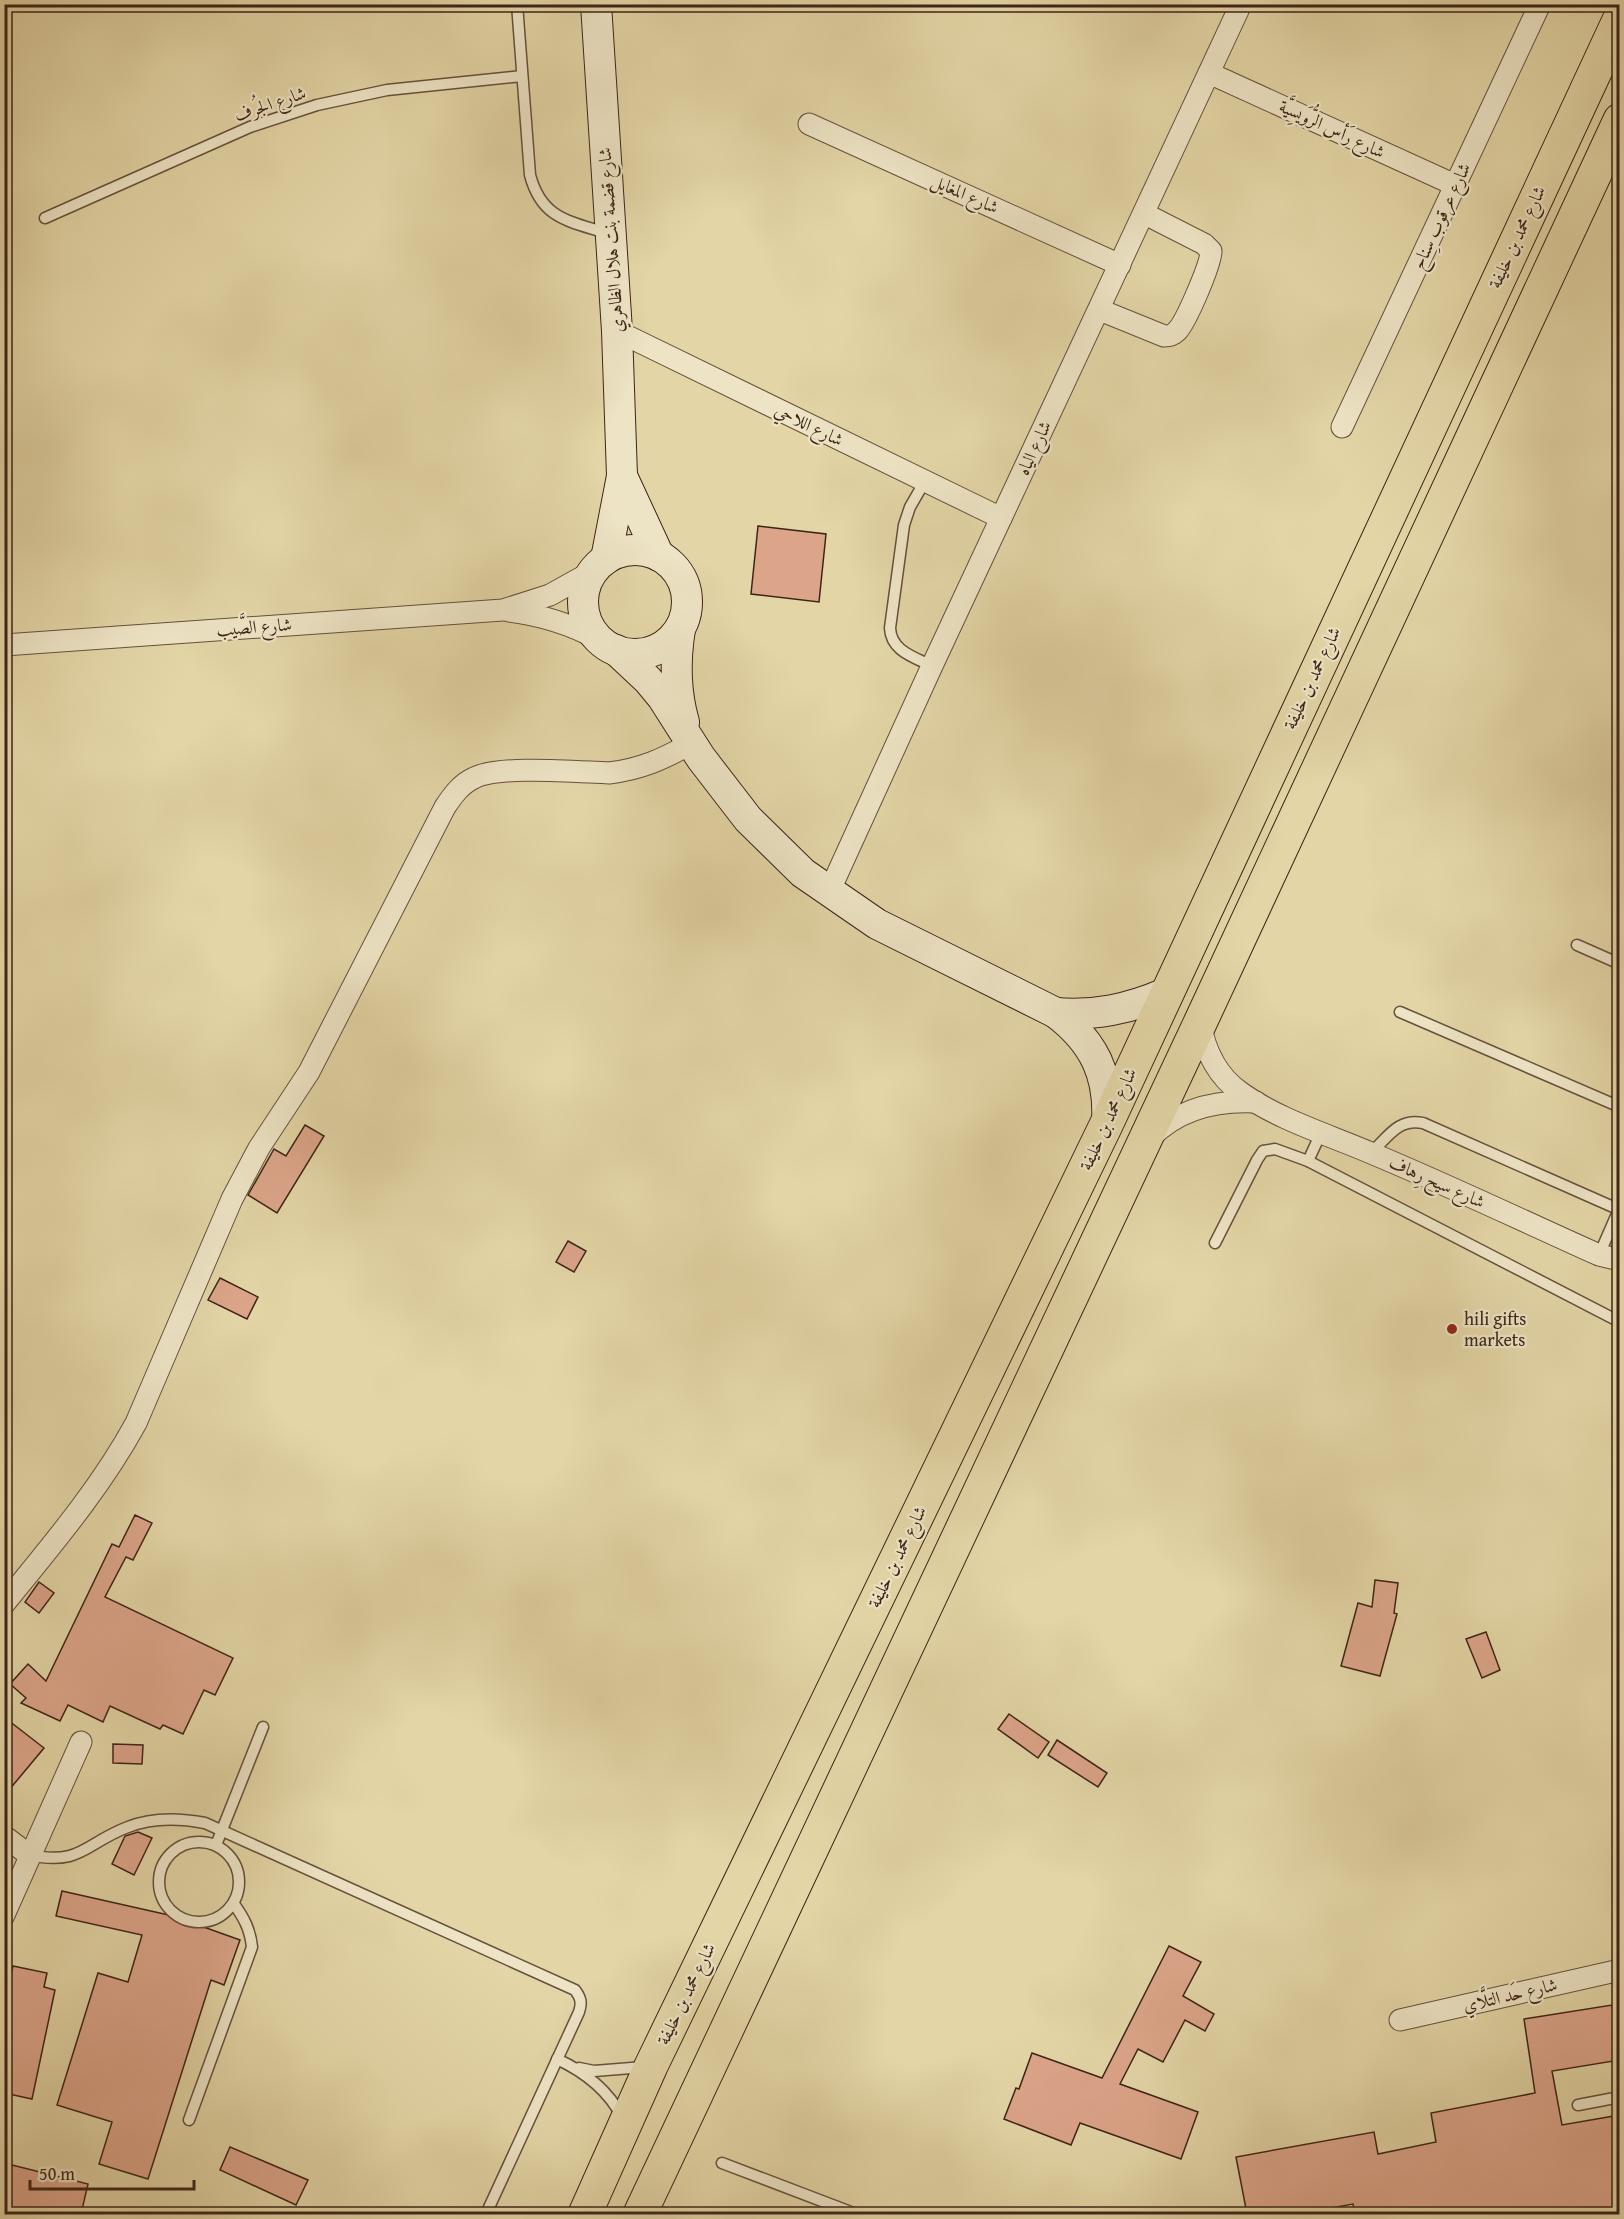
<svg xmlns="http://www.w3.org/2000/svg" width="1624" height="2219" font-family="'Gentium Book Plus',Amiri,serif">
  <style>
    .building { fill: #dca58a; stroke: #3e2418; stroke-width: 1.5 }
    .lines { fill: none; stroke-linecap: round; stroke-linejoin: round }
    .lane-casing { stroke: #67503c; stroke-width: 13 }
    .street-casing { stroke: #67503c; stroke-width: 23 }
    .secondary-casing { stroke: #3e2418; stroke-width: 32 }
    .highway-casing { stroke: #3e2418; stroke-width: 35 }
    .lane { stroke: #ede4c5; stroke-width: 10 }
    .street { stroke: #ede4c5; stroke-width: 21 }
    .secondary { stroke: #ede4c5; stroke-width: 30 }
    .highway { stroke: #e3d5a6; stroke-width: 33 }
    .poi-dot { fill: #8f2418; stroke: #ede4c5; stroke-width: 2 }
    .labels { text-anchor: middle; stroke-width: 4.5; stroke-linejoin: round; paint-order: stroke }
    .street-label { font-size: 18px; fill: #3e2418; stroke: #ede4c5 }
    .poi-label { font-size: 18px; fill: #3e2418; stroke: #ede4c5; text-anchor: start }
  </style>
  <rect width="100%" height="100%" fill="#e3d5a6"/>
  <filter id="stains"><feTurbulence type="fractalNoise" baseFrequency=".00333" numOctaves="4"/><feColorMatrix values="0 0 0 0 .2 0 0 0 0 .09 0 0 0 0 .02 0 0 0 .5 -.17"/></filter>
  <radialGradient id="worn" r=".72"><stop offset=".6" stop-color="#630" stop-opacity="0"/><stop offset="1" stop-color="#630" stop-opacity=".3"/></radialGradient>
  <!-- building -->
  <g class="building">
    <path d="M 758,526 L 826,534 L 819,602 L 751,594 Z"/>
    <path d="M 305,1125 L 324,1136 L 277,1213 L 248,1195 L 274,1149 L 286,1156 Z"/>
    <path d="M 568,1241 L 586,1251 L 574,1272 L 556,1262 Z"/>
    <path d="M 220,1278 L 258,1297 L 247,1319 L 208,1300 Z"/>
    <path d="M 135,1515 L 152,1523 L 133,1560 L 126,1557 L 105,1597 L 233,1658 L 215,1695 L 204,1690 L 183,1734 L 163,1725 L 160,1729 L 110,1706 L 103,1722 L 68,1705 L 60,1721 L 21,1703 L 26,1698 L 10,1684 L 28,1664 L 46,1681 L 112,1544 L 119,1547 Z"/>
    <path d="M 1375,1580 L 1398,1583 L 1394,1613 L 1397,1614 L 1380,1676 L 1341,1666 L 1358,1603 L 1372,1607 Z"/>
    <path d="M 39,1582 L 54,1593 L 39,1613 L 25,1602 Z"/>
    <path d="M 1486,1632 L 1500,1670 L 1482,1678 L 1466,1639 Z"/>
    <path d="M 1009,1714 L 1049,1742 L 1038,1758 L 998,1729 Z"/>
    <path d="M 4,1717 L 44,1748 L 4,1796 Z"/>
    <path d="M 1057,1740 L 1107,1773 L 1098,1787 L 1048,1755 Z"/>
    <path d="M 113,1744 L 143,1745 L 142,1764 L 113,1763 Z"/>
    <path d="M 138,1832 L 152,1838 L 134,1875 L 112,1864 L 125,1836 Z"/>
    <path d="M 62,1891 L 173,1916 L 240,1940 L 224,1985 L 211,1980 L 148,2179 L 99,2164 L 112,2122 L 57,2105 L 98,1973 L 128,1982 L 142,1935 L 56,1916 Z"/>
    <path d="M 1169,1946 L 1201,1962 L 1183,1996 L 1214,2014 L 1205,2031 L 1185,2020 L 1163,2062 L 1138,2049 L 1120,2084 L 1198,2112 L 1181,2159 L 1080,2123 L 1071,2145 L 1004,2119 L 1016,2088 L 1019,2089 L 1032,2053 L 1102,2078 Z"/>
    <path d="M 13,1966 L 47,1973 L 44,1987 L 55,1990 L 32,2099 L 4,2093 L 4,2006 Z"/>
    <path d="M 1612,2005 L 1620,2060 L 1552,2071 L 1562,2125 L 1620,2115 L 1620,2214 L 1355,2214 L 1353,2204 L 1297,2214 L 1247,2214 L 1236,2157 L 1374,2132 L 1378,2154 L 1436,2142 L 1431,2113 L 1535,2093 L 1524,2019 Z"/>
    <path d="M 230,2147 L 308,2180 L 296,2205 L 220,2170 Z"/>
    <path d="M 4,2163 L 88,2184 L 81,2214 L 4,2214 Z"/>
  </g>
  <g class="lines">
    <!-- lane casing -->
    <g class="lane-casing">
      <g id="lane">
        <path d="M 517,4 L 530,175 C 542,220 570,221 609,234"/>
        <path d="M 45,218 L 250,127 L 317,105 L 387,90 L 522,76"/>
        <path d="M 925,481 L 910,507 L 904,525 L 890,628 C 891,651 914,657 932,666"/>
        <path d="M 1577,945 L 1620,964"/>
        <path d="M 1400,1012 L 1620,1107"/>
        <path d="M 1371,1153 C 1388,1137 1398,1118 1423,1123 L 1620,1210"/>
        <path d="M 1308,1161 L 1321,1133"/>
        <path d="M 1215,1243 L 1257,1160 L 1263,1151 L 1275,1149 L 1308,1161 L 1620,1322"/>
        <path d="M 1599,1255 L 1620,1207"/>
        <circle cx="199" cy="1882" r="40"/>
        <path d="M 216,1845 L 263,1727"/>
        <path d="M 29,1855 C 82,1866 85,1843 128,1827 C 153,1817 179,1818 205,1823 L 575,1990 C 581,1998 582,2003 579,2012 L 486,2214"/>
        <path d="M 557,2059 C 585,2072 608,2090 622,2117"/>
        <path d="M 579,2068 L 594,2071 L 644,2067"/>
        <path d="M 1578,2105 L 1620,2097"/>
        <path d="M 189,2120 L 252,1947 C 250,1929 244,1918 234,1904"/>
        <path d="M 722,2163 L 856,2214"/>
      </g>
    </g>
    <!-- street casing -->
    <g class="street-casing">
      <g id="street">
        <path d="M 1209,73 L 1455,185"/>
        <path d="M 809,124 L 1120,265"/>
        <path d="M 1100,310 L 1164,336 C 1170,336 1173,335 1177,331 C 1186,322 1211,264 1211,251 L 1204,244 L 1145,214"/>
        <path d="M 617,331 L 1001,518"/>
        <path d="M 1342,427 L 1540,4"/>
        <path d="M 509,611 C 541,615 570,624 598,639"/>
        <path d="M 4,645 L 503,610 L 550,595 L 593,571"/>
        <path d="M 829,892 L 932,666 L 1241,4"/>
        <path d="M 1200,1023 C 1205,1050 1216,1075 1240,1092 C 1277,1119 1329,1135 1371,1153 C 1448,1185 1523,1221 1599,1255 L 1620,1260"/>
        <path d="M 1151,1137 C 1179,1109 1217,1100 1256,1102"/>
        <path d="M 4,1604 C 51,1546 100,1489 136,1423 L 232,1199 L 259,1148 L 309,1072 L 445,807 C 453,795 461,784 474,778 C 498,765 578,772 609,773 C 642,769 663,759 692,743"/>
        <path d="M 4,1836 L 29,1855"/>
        <path d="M 4,1915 L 81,1742"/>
        <path d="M 1400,2020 L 1620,1970"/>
      </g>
    </g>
    <!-- secondary casing -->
    <g class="secondary-casing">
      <g id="secondary">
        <path d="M 596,4 L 617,331 L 622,476 L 606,559"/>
        <path d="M 622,476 L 659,556"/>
        <circle cx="635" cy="602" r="52"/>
        <path d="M 680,629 C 675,660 675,691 684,722"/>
        <path d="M 616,650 L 648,680 L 662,697 L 701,758 L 748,819 L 803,873 L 877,924 L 1056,1013 C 1094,1042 1110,1075 1107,1123"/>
        <path d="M 1056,1013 C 1095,1016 1129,1009 1166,993"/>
      </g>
    </g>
    <!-- highway casing -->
    <g class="highway-casing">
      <g id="highway">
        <path d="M 585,2214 L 651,2066 L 1107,1123 L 1620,18"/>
        <path d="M 640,2214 L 1200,1023 L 1620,120"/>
      </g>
    </g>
    <!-- lane -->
    <use href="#lane" class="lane"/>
    <!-- street -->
    <use href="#street" class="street"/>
    <!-- secondary -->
    <use href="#secondary" class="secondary"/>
    <!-- highway -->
    <use href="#highway" class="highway"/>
  </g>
  <!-- markers -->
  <circle class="poi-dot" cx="1452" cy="1329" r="6"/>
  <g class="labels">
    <!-- street labels -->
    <g class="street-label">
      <text transform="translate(270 104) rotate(-19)" y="6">شارع الجُرف</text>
      <text transform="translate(1332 129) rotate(25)" y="6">شارع رَأس الرُّوَيسِيَّة</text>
      <text transform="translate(965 194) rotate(24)" y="6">شارع المغايل</text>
      <text transform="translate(1441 216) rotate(-65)" y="6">شارع عرقوب سِناح</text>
      <text transform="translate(1517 237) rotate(-65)" y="6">شارع محمد بن خليفة</text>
      <text transform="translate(611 240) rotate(-94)" y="6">شارع قضمة بنت هلال الظاهري</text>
      <text transform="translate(809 425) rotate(26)" y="6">شارع اللاحي</text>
      <text transform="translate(1034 448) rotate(-65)" y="6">شارع الياه</text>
      <text transform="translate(254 627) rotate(-4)" y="6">شارع الصَّيب</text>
      <text transform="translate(1312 678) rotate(-65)" y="6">شارع محمد بن خليفة</text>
      <text transform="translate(1108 1119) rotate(-65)" y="6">شارع محمد بن خليفة</text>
      <text transform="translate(1437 1182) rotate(24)" y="6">شارع سيح رِهاف</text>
      <text transform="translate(897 1557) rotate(-64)" y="6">شارع محمد بن خليفة</text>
      <text transform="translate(686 1994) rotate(-64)" y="6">شارع محمد بن خليفة</text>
      <text transform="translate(1510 1995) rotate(-13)" y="6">شارع حَد التلَّاي</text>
    </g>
    <!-- poi labels -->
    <g class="poi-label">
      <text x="1464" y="1325">hili gifts<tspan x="1464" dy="21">markets</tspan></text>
    </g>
  </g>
  <!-- margin -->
  <rect width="1624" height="2219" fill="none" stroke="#e3d5a6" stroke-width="24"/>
  <rect x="6" y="6" width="1612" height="2207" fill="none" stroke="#3e2418" stroke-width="3"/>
  <rect x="12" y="12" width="1600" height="2195" fill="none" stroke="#3e2418" stroke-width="1.5"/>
  <!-- scale -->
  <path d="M30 2180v9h164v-9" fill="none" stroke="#3e2418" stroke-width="3"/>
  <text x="39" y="2180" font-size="18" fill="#3e2418" stroke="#ede4c5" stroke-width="4.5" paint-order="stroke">50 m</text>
  <rect width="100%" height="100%" filter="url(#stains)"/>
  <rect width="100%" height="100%" fill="url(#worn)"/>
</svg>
